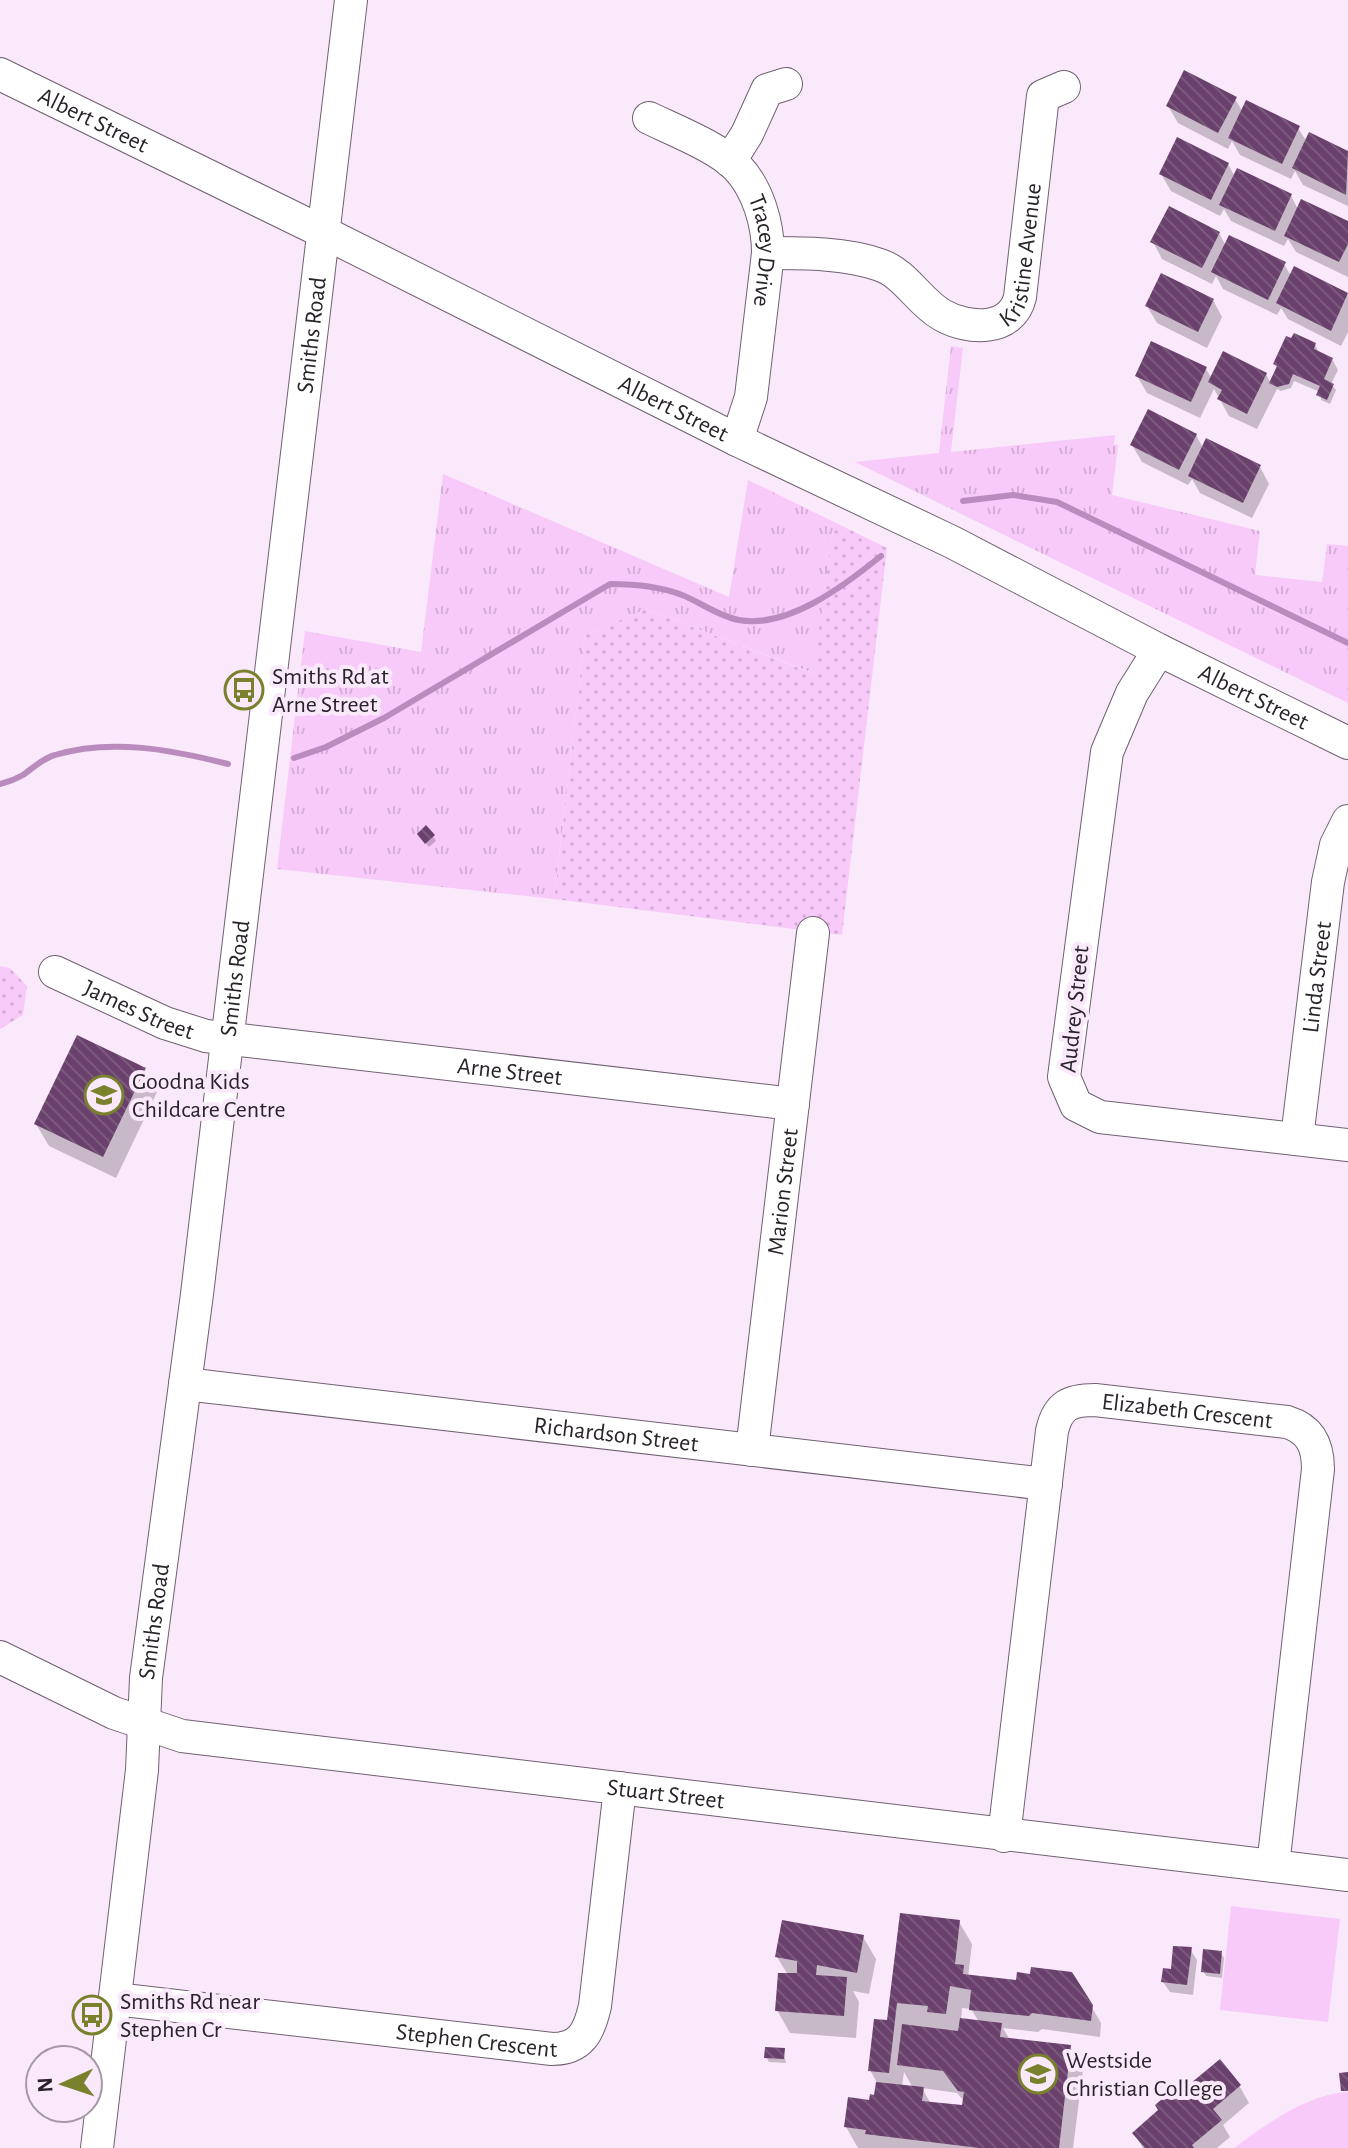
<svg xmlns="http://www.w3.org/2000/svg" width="1348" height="2148" font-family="'Alegreya Sans',sans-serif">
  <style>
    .grass { fill: url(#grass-dots) }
    .park { fill: url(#park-tufts) }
    .pitch { fill: #f8cafa }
    .shadow { fill: #0003; fill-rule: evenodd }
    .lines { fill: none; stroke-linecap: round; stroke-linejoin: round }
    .stream { stroke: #ba8cbd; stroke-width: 6 }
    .building { fill: url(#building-back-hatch) }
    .minor-casing { stroke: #706171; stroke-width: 34 }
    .minor { stroke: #fff; stroke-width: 32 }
    .labels { text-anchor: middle; stroke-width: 8; stroke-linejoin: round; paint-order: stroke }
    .street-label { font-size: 24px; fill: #29232a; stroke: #fae8fb }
    .poi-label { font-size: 24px; fill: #29232a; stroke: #fae8fb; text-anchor: start }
  </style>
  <defs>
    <pattern id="grass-dots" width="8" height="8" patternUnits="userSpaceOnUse" patternTransform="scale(2)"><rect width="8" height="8" fill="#f8cafa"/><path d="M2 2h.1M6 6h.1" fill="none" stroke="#d5add6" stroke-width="1.8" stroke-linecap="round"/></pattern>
    <pattern id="park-tufts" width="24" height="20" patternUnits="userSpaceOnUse" patternTransform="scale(2)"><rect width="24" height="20" fill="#f8cafa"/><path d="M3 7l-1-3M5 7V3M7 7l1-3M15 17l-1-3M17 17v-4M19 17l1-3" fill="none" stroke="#d5add6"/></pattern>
    <pattern id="building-back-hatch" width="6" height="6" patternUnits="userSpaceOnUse" patternTransform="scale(2)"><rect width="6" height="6" fill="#6a416d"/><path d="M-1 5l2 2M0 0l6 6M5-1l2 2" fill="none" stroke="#7b5a7d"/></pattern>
  </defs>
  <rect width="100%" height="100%" fill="#fae8fb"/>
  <!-- grass -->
  <g class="grass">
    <path d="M 834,522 L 887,548 L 842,935 L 554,899 L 585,635 L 646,609 L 812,673 Z"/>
    <path d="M 0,966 L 10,968 L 27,986 L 23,1015 L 0,1029 Z"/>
  </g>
  <!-- park -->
  <g class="park">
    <path d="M 951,346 L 963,348 L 951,452 L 1115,435 L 1114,444 L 1118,445 L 1112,495 L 1260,531 L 1255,575 L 1322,582 L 1327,544 L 1348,546 L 1348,703 L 855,462 L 939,453 Z"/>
    <path d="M 443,474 L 729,597 L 748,480 L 834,522 L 813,673 L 646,609 L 585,635 L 554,899 L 277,869 L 305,631 L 421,652 Z"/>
  </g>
  <!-- pitch -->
  <g class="pitch">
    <path d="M 1231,1906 L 1340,1919 L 1328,2022 L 1220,2010 Z"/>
    <path d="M 1348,2092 L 1348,2148 L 1234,2148 C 1265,2125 1307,2094 1348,2092 Z"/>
  </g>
  <!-- shadow -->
  <g class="shadow">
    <path d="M 1235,99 L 1243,112 L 1298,128 L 1307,142 L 1310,135 L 1348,153 L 1348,206 L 1303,185 L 1295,171 L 1291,179 L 1240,155 L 1232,141 L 1228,149 L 1178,123 L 1168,106 Z"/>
    <path d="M 1228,164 L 1235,177 L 1291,196 L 1298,209 L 1348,224 L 1348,277 L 1296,252 L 1288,239 L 1284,246 L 1231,221 L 1224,209 L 1220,216 L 1171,191 L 1161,174 Z"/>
    <path d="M 1219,233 L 1226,246 L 1284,264 L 1291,276 L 1295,268 L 1348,295 L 1348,332 L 1341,346 L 1288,319 L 1281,308 L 1277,315 L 1223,289 L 1216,276 L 1212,284 L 1162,259 L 1153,242 Z"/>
    <path d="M 1213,300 L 1222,317 L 1207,348 L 1157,323 L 1147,306 Z"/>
    <path d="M 1315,345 L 1320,354 L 1332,359 L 1338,370 L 1331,384 L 1336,390 L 1330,404 L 1321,400 L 1320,392 L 1294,381 L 1291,388 L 1281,391 L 1277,389 L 1257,429 L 1229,416 L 1214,389 L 1200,418 L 1147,393 L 1137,376 L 1206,369 L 1212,379 L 1266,374 L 1271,384 L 1278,369 L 1275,364 Z"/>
    <path d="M 1196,435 L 1203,448 L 1260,467 L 1269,484 L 1252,518 L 1200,493 L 1192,479 L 1188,485 L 1142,462 L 1132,445 Z"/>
    <path d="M 433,836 L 436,841 L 429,847 L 422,839 Z"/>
    <path d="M 144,1069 L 157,1092 L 116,1178 L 49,1146 L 36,1124 Z"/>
    <path d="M 902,1915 L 959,1922 L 972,1944 L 968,1977 L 1091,2006 L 1101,2023 L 1100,2037 L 1042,2029 L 1038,2032 L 1003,2028 L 1010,2040 L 1070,2047 L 1083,2070 L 1073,2148 L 858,2148 L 846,2127 L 876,2097 L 877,2083 L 870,2070 L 889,2023 ZM 962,2008 L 971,2009 L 979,2022 L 961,2020 ZM 904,2072 L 913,2088 L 902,2087 ZM 922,2088 L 957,2093 L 965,2102 L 964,2108 L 931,2104 Z"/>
    <path d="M 863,1937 L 876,1959 L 869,1994 L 853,1991 L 859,2002 L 856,2038 L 790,2033 L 777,2010 L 788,1975 L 777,1957 Z"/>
    <path d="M 1190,1949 L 1197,1960 L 1193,1995 L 1170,1992 L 1163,1982 Z"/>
    <path d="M 1221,1953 L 1224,1958 L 1222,1978 L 1206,1976 L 1203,1971 Z"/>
    <path d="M 783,2050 L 786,2063 L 769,2062 L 766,2057 Z"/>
    <path d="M 1219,2062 L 1240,2087 L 1249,2103 L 1223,2125 L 1230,2137 L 1217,2148 L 1143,2148 L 1134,2133 Z"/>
  </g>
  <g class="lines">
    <!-- stream -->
    <g class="stream">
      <path d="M 963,501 L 1013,495 L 1057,502 L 1348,643"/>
      <path d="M 294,758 L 326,747 L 384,718 L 610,584 C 635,584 659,586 682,595 C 700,602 720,617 739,620 C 788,629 845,585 881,556"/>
      <path d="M 0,784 C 8,782 16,779 23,775 C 33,768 43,758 55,755 C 111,738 173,750 228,764"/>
    </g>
  </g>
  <!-- building -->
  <g class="building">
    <path d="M 1184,70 L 1237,97 L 1218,133 L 1166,106 Z"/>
    <path d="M 1246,100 L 1300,126 L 1282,164 L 1228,138 Z"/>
    <path d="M 1309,132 L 1348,151 L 1346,195 L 1292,168 Z"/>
    <path d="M 1177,137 L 1229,163 L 1211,200 L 1159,174 Z"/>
    <path d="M 1237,168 L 1292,194 L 1275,231 L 1219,205 Z"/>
    <path d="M 1301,199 L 1348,221 L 1348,244 L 1339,262 L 1284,236 Z"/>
    <path d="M 1169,206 L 1220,232 L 1202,268 L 1150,242 Z"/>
    <path d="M 1229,235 L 1286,262 L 1268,300 L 1211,272 Z"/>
    <path d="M 1294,266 L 1348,293 L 1331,331 L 1276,303 Z"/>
    <path d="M 1161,273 L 1214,299 L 1198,332 L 1145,306 Z"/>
    <path d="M 1294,333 L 1316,343 L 1314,349 L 1333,358 L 1324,379 L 1334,384 L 1327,400 L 1316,395 L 1320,386 L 1293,374 L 1289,384 L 1277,387 L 1269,383 L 1277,366 L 1273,364 L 1286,336 L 1291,338 Z"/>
    <path d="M 1151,341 L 1207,367 L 1191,402 L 1135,376 Z"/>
    <path d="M 1223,351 L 1267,373 L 1247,414 L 1217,399 L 1222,390 L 1208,382 Z"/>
    <path d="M 1148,409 L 1197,434 L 1179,470 L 1130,445 Z"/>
    <path d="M 1206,438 L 1261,465 L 1243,503 L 1188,476 Z"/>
    <path d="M 426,825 L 435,835 L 425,844 L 417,834 Z"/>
    <path d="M 77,1035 L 146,1068 L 103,1157 L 34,1124 Z"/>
    <path d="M 900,1913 L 960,1920 L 955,1964 L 964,1965 L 963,1974 L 1016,1980 L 1017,1972 L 1030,1974 L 1031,1967 L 1072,1972 L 1093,2005 L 1091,2021 L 1032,2013 L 1029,2016 L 969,2010 L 971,1990 L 950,1986 L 946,2014 L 927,2012 L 928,2006 L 897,2003 L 889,2073 L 868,2071 L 874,2019 L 887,2020 Z"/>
    <path d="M 782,1920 L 864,1935 L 857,1973 L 817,1965 L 816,1975 L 847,1977 L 844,2016 L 775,2011 L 778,1973 L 797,1973 L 797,1961 L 775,1957 Z"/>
    <path d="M 1173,1946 L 1192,1947 L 1187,1985 L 1161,1982 L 1163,1968 L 1171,1969 Z"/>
    <path d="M 1203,1949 L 1222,1951 L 1220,1974 L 1201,1972 Z"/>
    <path d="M 960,2018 L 1002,2023 L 1000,2037 L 1071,2045 L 1059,2148 L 979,2148 L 865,2134 L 866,2130 L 844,2127 L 848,2097 L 869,2100 L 870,2094 L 874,2095 L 876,2082 L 924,2087 L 922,2101 L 962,2105 L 964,2092 L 958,2091 L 943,2071 L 897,2065 L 902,2024 L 958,2031 Z"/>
    <path d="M 765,2047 L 785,2048 L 784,2059 L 764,2058 Z"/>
    <path d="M 1220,2059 L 1241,2085 L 1213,2109 L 1222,2120 L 1192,2145 L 1194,2148 L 1145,2148 L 1132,2133 L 1158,2110 L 1155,2105 L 1187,2078 L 1191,2083 Z"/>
    <path d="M 1348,2072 L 1348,2091 L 1341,2091 L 1339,2073 Z"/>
  </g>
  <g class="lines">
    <!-- minor casing -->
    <g class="minor-casing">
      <g id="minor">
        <path id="s1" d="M 0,74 L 323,232 L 737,440 L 952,542 L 1159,650 L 1348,743"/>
        <path id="s2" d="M 649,118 C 674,130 719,148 737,167 C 758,189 768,224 768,253 L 751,397 L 737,440"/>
        <path d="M 730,161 L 747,134 L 767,90 L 786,84"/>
        <path id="s3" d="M 768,253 C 804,253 846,253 880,265 C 906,274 919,302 942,315 C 968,330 1012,332 1020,297 L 1043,96 L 1064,87"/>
        <path d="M 1159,650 L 1132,693 L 1107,752 L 1064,1077 L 1076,1105 L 1100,1117 L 1348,1145"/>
        <path id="s4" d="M 55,972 L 165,1023 L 206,1036 L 793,1104"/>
        <path id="s5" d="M 1297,1138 L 1328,882 L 1336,845 L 1348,821"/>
        <path id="s6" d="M 185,1384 L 1046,1484"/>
        <path id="s7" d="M 752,1450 L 813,933"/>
        <path id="s8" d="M 0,1657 L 114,1713 L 182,1736 L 1348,1875"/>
        <path id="s9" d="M 1004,1836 L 1052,1431 C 1058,1405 1070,1400 1095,1400 L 1287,1422 C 1310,1429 1318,1445 1318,1469 L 1273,1866"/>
        <path id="s10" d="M 115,1999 L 552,2049 C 581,2049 589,2032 595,2006 L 620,1788"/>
        <path id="s11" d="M 97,2148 L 142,1770 L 146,1678 L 197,1294 L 351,0"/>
      </g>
    </g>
    <!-- minor -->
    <use href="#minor" class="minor"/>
  </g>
  <!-- icons -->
  <defs>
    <g id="bus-ring" transform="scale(2)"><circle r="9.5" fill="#fae8fb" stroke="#79812d" stroke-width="1.5"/><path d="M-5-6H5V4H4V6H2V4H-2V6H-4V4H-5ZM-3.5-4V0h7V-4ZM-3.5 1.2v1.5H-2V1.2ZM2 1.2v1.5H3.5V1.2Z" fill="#79812d"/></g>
    <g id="school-ring" transform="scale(2)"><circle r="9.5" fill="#fae8fb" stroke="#79812d" stroke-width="1.5"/><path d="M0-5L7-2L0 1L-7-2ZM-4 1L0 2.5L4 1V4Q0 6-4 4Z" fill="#79812d"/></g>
  </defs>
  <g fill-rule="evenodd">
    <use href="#bus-ring" x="244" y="690"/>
    <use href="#school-ring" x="104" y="1095"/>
    <use href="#bus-ring" x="92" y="2015"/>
    <use href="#school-ring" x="1038" y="2074"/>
  </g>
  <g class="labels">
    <!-- street labels -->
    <g class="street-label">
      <text dy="8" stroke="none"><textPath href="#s1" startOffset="104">Albert Street</textPath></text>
      <text dy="8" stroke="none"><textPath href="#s3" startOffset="328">Kristine Avenue</textPath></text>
      <text dy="8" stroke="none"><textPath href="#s2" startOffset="192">Tracey Drive</textPath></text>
      <text dy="8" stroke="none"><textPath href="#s11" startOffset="1826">Smiths Road</textPath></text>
      <text dy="8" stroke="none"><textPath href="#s1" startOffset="752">Albert Street</textPath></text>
      <text dy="8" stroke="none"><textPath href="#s1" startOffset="1400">Albert Street</textPath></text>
      <text dy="8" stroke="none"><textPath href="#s5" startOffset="162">Linda Street</textPath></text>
      <text dy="8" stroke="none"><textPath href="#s11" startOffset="1178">Smiths Road</textPath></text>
      <text dy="8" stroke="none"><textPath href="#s4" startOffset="92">James Street</textPath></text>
      <text transform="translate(1074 1009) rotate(-84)" y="8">Audrey Street</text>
      <text dy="8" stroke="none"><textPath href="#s4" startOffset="470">Arne Street</textPath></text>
      <text dy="8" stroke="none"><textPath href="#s7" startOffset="260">Marion Street</textPath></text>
      <text dy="8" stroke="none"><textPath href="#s9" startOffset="560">Elizabeth Crescent</textPath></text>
      <text dy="8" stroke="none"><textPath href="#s6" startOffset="434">Richardson Street</textPath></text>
      <text dy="8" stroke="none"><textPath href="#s11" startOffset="530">Smiths Road</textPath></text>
      <text dy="8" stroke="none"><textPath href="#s8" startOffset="686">Stuart Street</textPath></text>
      <text dy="8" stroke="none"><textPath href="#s10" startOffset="364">Stephen Crescent</textPath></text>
    </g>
    <!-- poi labels -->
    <g class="poi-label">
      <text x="272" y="684">Smiths Rd at<tspan x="272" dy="28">Arne Street</tspan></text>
      <text x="132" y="1089">Goodna Kids<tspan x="132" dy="28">Childcare Centre</tspan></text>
      <text x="120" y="2009">Smiths Rd near<tspan x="120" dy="28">Stephen Cr</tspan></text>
      <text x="1066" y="2068">Westside<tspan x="1066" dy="28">Christian College</tspan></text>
    </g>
  </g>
  <!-- north arrow -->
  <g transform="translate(64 2084) rotate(267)"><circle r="38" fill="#fae8fb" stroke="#a699a7" stroke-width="2"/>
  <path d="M0-6L14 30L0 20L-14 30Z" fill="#79812d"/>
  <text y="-12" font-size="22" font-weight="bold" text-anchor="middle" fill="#29232a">N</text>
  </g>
</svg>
